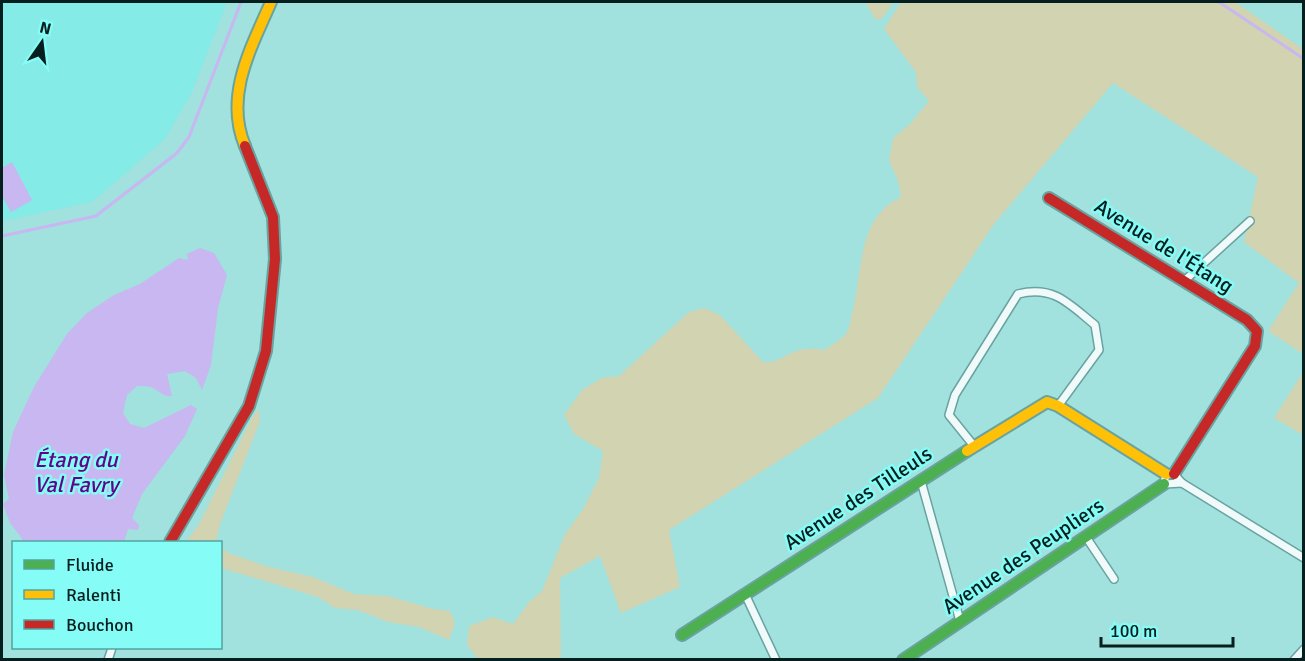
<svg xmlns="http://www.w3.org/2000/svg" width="1305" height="661" font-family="Signika,sans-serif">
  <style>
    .built { fill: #84ebe6 }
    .green { fill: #d2d3b1 }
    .water { fill: #c8b7f0 }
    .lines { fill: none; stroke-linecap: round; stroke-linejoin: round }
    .stream { stroke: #c8b7f0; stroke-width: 3 }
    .street-casing { stroke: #69a3a0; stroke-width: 10 }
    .fast-casing { stroke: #69a3a0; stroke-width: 14 }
    .slow-casing { stroke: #69a3a0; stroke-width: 14 }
    .jam-casing { stroke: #69a3a0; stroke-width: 14 }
    .street { stroke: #f1fafa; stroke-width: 7 }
    .fast { stroke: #4caf50; stroke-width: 10 }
    .slow { stroke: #ffc107; stroke-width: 10 }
    .jam { stroke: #c62828; stroke-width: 10 }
    .labels { text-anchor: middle; stroke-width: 5; stroke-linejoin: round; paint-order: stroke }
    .street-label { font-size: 21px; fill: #051f1e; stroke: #86fcf6 }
    .water-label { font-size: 22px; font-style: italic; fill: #620389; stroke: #86fcf6 }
  </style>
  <rect width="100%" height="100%" fill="#a1e1de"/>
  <!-- built -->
  <path class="built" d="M 2,2 L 227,2 L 191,94 L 165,139 L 92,202 L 2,221 Z"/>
  <!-- green -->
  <g class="green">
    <path d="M 865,2 L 891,2 L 891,6 L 882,18 L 876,20 Z"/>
    <path d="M 901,2 L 1235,2 L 1303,49 L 1303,354 L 1268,331 L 1299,283 L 1244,242 L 1258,177 L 1113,83 L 994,224 L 878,398 L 669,530 L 680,587 L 621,613 L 600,556 L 560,578 L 561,659 L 478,659 L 467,645 L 469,626 L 493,617 L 513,624 L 529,602 L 542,591 L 565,534 L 583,509 L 599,478 L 603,451 L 574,434 L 564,415 L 582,390 L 602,378 L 619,376 L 689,312 L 704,308 L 720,315 L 763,362 C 778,364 786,353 800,350 C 809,348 817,349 825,350 C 831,345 843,339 847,332 C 850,327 851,316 853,310 C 863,269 857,218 901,197 L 898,181 L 889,160 L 893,138 L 910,124 L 929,101 L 917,87 L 916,72 L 884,29 Z"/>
    <path d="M 1303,372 L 1303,435 L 1274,418 Z"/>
    <path d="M 259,409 L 260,421 L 220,524 L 216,542 L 186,542 L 199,524 L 253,416 Z"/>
    <path d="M 221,547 L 228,553 L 269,567 L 313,577 L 354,594 L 388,596 L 433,609 L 450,611 L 455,623 L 449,640 L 419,627 L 388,622 L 358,610 L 335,608 L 318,597 L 221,568 Z"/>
  </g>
  <!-- water -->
  <g class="water">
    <path d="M 12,162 L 32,200 L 11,212 L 2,196 L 2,168 Z"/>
    <path d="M 200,248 L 214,253 L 227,275 L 218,308 L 211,365 L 202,390 L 196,378 L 185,371 L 167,374 L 172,396 C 163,397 161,392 153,388 C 148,386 143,386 137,386 L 127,395 L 123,413 L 130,424 L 144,428 L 191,405 L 197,409 L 185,436 L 142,494 L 132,518 L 139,525 L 138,530 L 128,529 L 124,542 L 23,542 L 21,537 L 10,523 L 3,504 L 9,499 L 4,475 L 13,432 L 34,387 L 67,334 L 87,313 L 114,295 L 140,284 L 179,258 L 188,260 L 187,254 Z"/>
  </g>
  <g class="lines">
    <!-- stream -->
    <g class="stream">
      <path d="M 1219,2 L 1304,59"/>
      <path d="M 2,236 L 96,216 L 177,153 L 189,137 L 241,2"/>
    </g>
    <!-- street casing -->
    <g class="street-casing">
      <g id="street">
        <path d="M 1183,282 L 1250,221"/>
        <path d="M 974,446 L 949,415 L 955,395 L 1018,294 C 1054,285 1069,304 1095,325 L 1099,350 L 1058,406"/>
        <path d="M 1166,474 L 1174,474 L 1182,483 L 1164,484 Z"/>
        <path d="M 921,481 L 960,621"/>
        <path d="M 1182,483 L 1304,558"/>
        <path d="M 1086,537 L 1114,579"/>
        <path d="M 745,594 L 776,660"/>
        <path d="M 108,660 L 112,648"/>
        <path d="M 1294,660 L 1304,649"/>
      </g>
    </g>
    <!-- fast casing -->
    <g class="fast-casing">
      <g id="fast">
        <path d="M 682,635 L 967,451"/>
        <path d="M 903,660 L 1164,484"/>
      </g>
    </g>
    <!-- slow casing -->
    <g class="slow-casing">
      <g id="slow">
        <path d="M 245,146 C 224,96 251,48 271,2"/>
        <path d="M 967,451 L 1047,402 L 1058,406 L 1166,474"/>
      </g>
    </g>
    <!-- jam casing -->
    <g class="jam-casing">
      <g id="jam">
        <path d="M 1049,198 L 1247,320 L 1257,331 L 1255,346 L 1174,474"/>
        <path d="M 170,542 L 249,406 L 266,351 L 275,259 L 273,217 L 245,146"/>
      </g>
    </g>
    <!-- street -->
    <use href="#street" class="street"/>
    <!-- fast -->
    <use href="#fast" class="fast"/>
    <!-- slow -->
    <use href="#slow" class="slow"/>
    <!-- jam -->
    <use href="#jam" class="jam"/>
  </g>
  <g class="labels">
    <!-- street labels -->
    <g class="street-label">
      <text transform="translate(1164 246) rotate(32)" y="7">Avenue de l'Étang</text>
      <text transform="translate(858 498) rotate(-33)" y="7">Avenue des Tilleuls</text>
      <text transform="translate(1023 556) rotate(-34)" y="7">Avenue des Peupliers</text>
    </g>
    <!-- water labels -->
    <g class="water-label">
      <text x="76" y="467">Étang du<tspan x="76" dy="25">Val Favry</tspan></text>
    </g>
  </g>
  <!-- border -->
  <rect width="1305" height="661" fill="none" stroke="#051f1e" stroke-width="6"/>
  <!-- legend -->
  <rect x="12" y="541" width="210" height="108" fill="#86fcf6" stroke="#52a4a0" stroke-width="1.5"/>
  <rect x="24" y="560" width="30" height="9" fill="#4caf50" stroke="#52a4a0" stroke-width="1.5"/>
  <text x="66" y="571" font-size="18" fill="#051f1e">Fluide</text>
  <rect x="24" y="590" width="30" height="9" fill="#ffc107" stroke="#52a4a0" stroke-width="1.5"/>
  <text x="66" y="601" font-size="18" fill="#051f1e">Ralenti</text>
  <rect x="24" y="620" width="30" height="9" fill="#c62828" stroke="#52a4a0" stroke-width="1.5"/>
  <text x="66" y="631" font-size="18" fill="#051f1e">Bouchon</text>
  <!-- north arrow -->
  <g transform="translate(42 42) rotate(14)" stroke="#86fcf6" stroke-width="4.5" paint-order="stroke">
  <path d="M0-4.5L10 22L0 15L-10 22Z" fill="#051f1e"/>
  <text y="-9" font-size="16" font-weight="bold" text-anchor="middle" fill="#051f1e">N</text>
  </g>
  <!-- scale -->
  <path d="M1101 637v9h132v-9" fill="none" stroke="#051f1e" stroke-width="3"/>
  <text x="1110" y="637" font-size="18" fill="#051f1e" stroke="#86fcf6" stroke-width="4.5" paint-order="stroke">100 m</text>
</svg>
